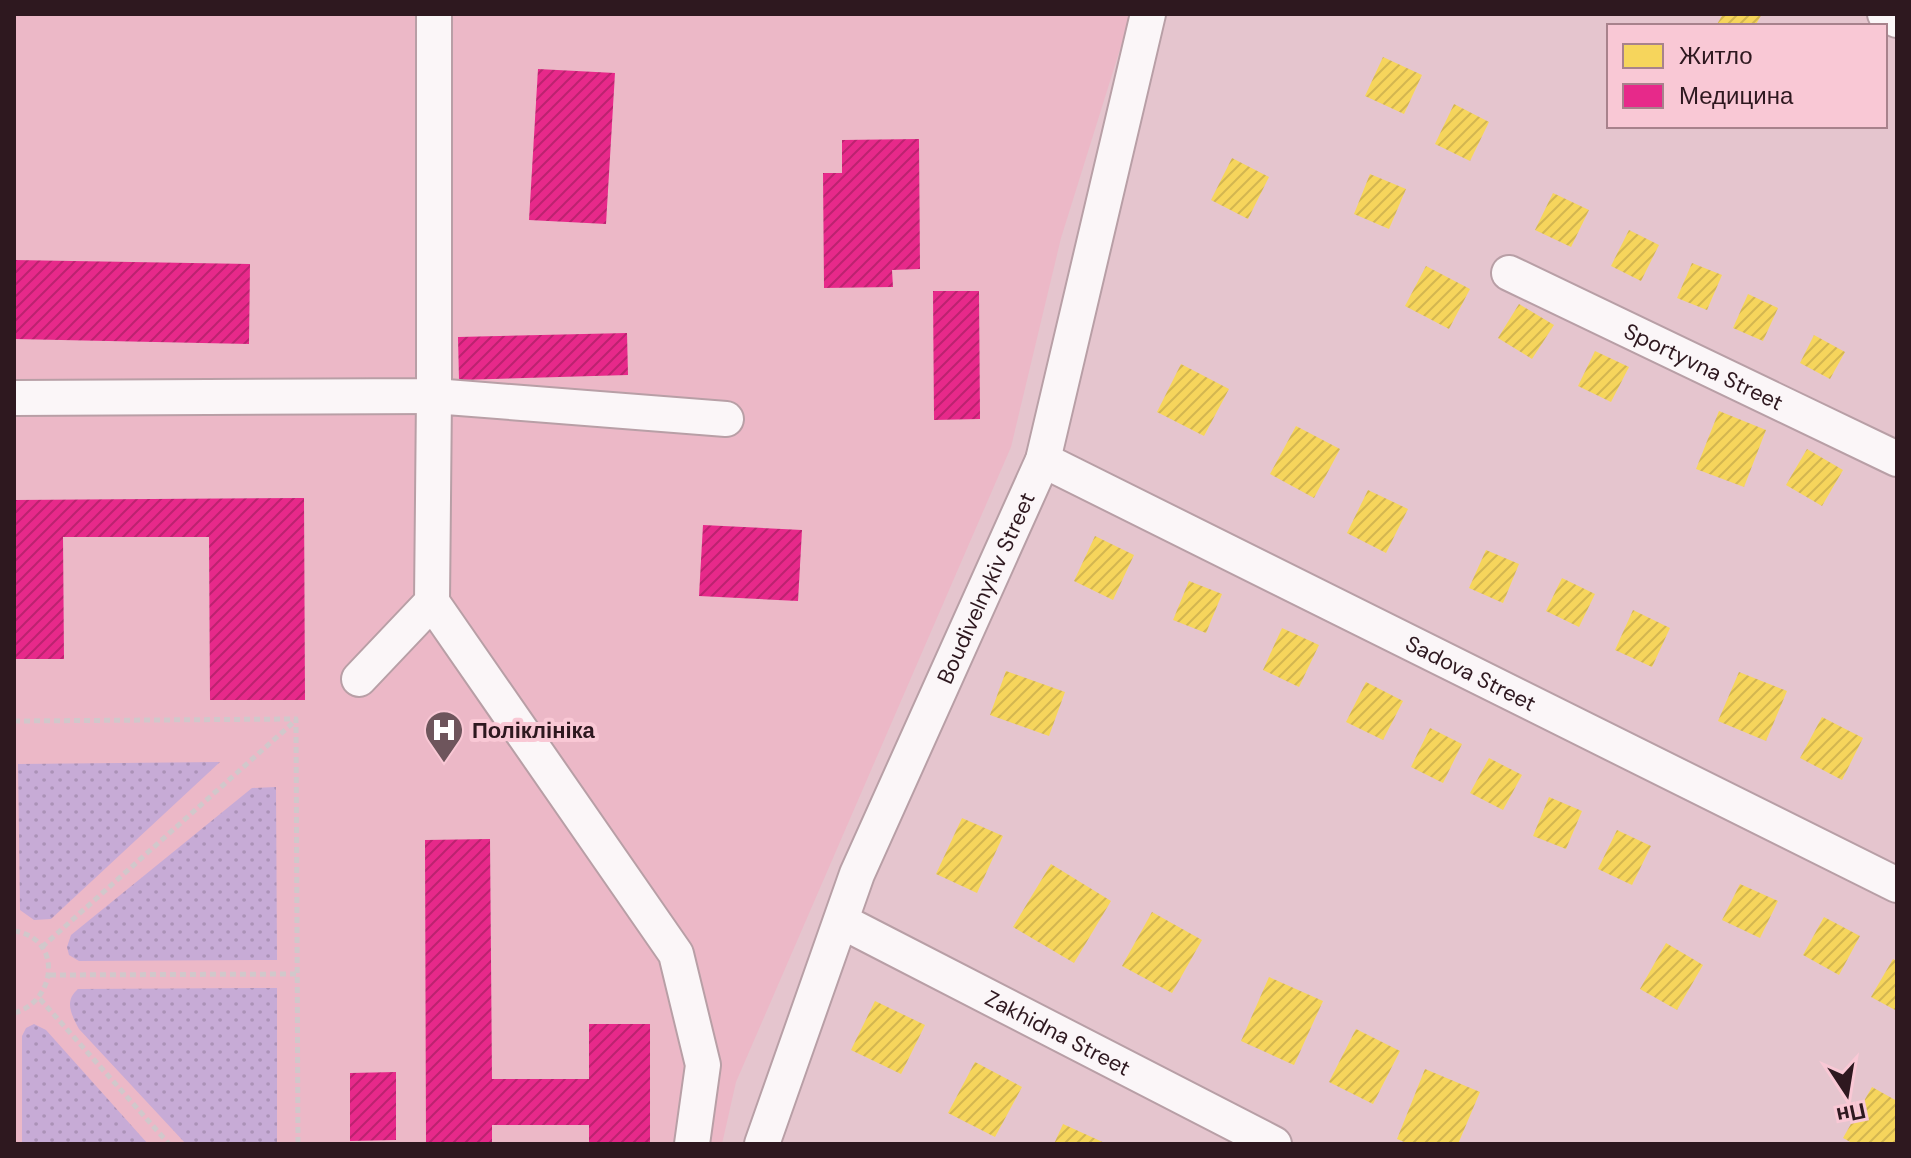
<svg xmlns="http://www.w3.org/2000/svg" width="1911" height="1158" font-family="'DM Sans',sans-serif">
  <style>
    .built { fill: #ecb8c7 }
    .grass { fill: url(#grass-dots) }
    .homes { fill: url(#homes-hatch) }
    .health { fill: url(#health-hatch) }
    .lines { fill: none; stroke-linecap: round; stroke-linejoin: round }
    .minor-casing { stroke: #b89fa6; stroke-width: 38 }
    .path { stroke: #d1c8cb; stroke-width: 5; stroke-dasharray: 6 4; stroke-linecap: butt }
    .minor { stroke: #fbf6f8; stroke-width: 34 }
    .labels { text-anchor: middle; stroke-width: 8; stroke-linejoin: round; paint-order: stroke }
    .street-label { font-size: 22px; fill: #2e181f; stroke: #f9c8d5 }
    .poi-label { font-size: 22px; font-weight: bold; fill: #2e181f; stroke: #f9c8d5; text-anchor: start }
  </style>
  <defs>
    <pattern id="grass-dots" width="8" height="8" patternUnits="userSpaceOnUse" patternTransform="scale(2)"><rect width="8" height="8" fill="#c7abd6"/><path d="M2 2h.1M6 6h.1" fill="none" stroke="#ab92b7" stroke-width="1.8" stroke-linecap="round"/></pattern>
    <pattern id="homes-hatch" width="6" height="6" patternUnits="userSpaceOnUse" patternTransform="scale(2)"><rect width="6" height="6" fill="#f6d55c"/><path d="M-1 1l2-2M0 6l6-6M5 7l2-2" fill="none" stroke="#d3b650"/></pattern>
    <pattern id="health-hatch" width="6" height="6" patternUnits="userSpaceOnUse" patternTransform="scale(2)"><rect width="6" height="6" fill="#e7298a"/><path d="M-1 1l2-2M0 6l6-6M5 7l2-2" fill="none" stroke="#bc2270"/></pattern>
  </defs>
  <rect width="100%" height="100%" fill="#e5c5ce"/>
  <!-- built -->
  <path class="built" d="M 14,14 L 1131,14 L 1061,238 L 1011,447 L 736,1082 L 722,1144 L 14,1144 Z"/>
  <!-- grass -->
  <g class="grass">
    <path d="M 220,762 L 51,919 L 34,920 L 20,910 L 18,764 Z"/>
    <path d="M 276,787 L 277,960 L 79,961 L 69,955 L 67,947 L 71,935 L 252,788 Z"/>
    <path d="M 277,988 L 277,1144 L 186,1144 L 79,1029 C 71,1014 64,1001 78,989 Z"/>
    <path d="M 34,1024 L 46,1030 L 148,1144 L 22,1144 L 22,1036 L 26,1028 Z"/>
  </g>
  <!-- homes -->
  <g class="homes">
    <path d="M 1723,14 L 1762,14 L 1755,26 L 1716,26 Z"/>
    <path d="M 1383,57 L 1422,75 L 1404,114 L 1365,96 Z"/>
    <path d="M 1454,104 L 1489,122 L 1470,161 L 1435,144 Z"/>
    <path d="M 1232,158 L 1269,177 L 1248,219 L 1211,200 Z"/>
    <path d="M 1370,174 L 1406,189 L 1389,229 L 1354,214 Z"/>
    <path d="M 1553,193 L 1589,210 L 1571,247 L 1535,230 Z"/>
    <path d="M 1629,230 L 1659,245 L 1641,281 L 1611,266 Z"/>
    <path d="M 1692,263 L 1722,275 L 1707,310 L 1677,298 Z"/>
    <path d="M 1426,266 L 1470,289 L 1449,329 L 1405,306 Z"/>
    <path d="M 1748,294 L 1778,308 L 1763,341 L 1733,328 Z"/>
    <path d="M 1519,304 L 1554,325 L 1532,359 L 1498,338 Z"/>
    <path d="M 1814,335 L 1845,352 L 1830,379 L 1800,363 Z"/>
    <path d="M 1595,351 L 1629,367 L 1611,402 L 1578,386 Z"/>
    <path d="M 1181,364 L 1229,389 L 1204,436 L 1157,412 Z"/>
    <path d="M 1719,411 L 1766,430 L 1744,487 L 1696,469 Z"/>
    <path d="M 1296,426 L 1340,449 L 1314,498 L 1270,474 Z"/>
    <path d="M 1807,449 L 1843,470 L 1822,506 L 1786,485 Z"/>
    <path d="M 1368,490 L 1408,509 L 1386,553 L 1347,533 Z"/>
    <path d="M 1095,536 L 1134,555 L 1113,600 L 1074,581 Z"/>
    <path d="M 1486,550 L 1519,564 L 1503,603 L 1469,588 Z"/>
    <path d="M 1562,578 L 1595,594 L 1579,627 L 1546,611 Z"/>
    <path d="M 1189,581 L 1222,594 L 1206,633 L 1173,620 Z"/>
    <path d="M 1633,610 L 1670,628 L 1652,667 L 1615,650 Z"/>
    <path d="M 1282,628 L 1319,645 L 1299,687 L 1263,670 Z"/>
    <path d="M 1006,671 L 1065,692 L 1049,736 L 990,715 Z"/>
    <path d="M 1739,672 L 1787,691 L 1766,741 L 1718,721 Z"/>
    <path d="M 1366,682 L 1403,701 L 1383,740 L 1346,722 Z"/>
    <path d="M 1822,717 L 1863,738 L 1842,780 L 1800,758 Z"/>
    <path d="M 1430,728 L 1462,744 L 1443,783 L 1411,767 Z"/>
    <path d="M 1489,758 L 1522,775 L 1503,810 L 1470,793 Z"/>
    <path d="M 1549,797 L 1582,811 L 1566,849 L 1533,836 Z"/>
    <path d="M 962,818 L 1003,836 L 977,893 L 936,874 Z"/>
    <path d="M 1617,830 L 1651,846 L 1632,885 L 1598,869 Z"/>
    <path d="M 1051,864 L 1111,901 L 1074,963 L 1013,927 Z"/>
    <path d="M 1740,884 L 1778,901 L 1760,938 L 1722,920 Z"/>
    <path d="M 1152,912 L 1202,940 L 1172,993 L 1122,966 Z"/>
    <path d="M 1824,917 L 1860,936 L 1839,975 L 1803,955 Z"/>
    <path d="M 1666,943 L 1703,965 L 1677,1010 L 1640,989 Z"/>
    <path d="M 1893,959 L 1897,961 L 1897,1011 L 1871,997 Z"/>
    <path d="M 1269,977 L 1323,1001 L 1294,1065 L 1241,1041 Z"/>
    <path d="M 875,1001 L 925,1025 L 901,1074 L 851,1050 Z"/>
    <path d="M 1356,1029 L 1400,1051 L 1373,1104 L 1329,1082 Z"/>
    <path d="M 975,1062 L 1022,1087 L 995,1137 L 948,1113 Z"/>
    <path d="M 1425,1069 L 1480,1092 L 1458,1144 L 1409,1144 L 1397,1139 Z"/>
    <path d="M 1872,1087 L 1897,1101 L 1895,1144 L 1854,1144 L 1843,1138 Z"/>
    <path d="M 1063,1124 L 1107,1144 L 1054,1144 Z"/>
  </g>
  <!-- health -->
  <g class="health">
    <path d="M 538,69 L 615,73 L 606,224 L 529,220 Z"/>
    <path d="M 919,139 L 920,269 L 892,270 L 893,287 L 824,288 L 823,173 L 842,173 L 842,140 Z"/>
    <path d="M 14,260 L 250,264 L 249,344 L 14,339 Z"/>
    <path d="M 933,291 L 979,291 L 980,419 L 934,420 Z"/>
    <path d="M 627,333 L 628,375 L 459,380 L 458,337 Z"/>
    <path d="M 304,498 L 305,700 L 210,700 L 209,537 L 63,537 L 64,659 L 14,659 L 14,500 Z"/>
    <path d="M 703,525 L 802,530 L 798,601 L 699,596 Z"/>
    <path d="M 490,839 L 492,1079 L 589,1079 L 589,1024 L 650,1024 L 650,1144 L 589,1144 L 589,1125 L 492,1125 L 492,1144 L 426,1144 L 425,840 Z"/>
    <path d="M 396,1072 L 396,1140 L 350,1141 L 350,1073 Z"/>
  </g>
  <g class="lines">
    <!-- minor casing -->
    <g class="minor-casing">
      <g id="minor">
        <path d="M 1885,14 L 1897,20"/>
        <path id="s1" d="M 1509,273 L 1897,459"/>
        <path d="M 14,398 L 434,396 L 434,14"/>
        <path id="s2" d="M 1043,460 L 1897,885"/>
        <path d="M 432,602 L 676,954 L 703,1065 L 692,1144"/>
        <path d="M 359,679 L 432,602 L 434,396 L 726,419"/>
        <path id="s3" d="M 841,921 L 1274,1144"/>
        <path id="s4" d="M 762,1144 L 857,874 L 1043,460 L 1148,14"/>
      </g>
    </g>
    <!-- path -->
    <g class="path">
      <path d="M 14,721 L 296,719 L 298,1144"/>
      <path d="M 14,931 C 63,938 57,1001 14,1013"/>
      <path d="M 42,947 L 296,720"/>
      <path d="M 50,975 L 298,974"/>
      <path d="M 40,999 L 169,1144"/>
    </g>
    <!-- minor -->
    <use href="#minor" class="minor"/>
  </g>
  <!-- icons -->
  <defs>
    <g id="hospital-pin" transform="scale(2)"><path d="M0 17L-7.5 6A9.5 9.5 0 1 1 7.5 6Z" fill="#6e555c" stroke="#f9c8d5"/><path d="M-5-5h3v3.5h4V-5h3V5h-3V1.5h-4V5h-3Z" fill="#fff"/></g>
  </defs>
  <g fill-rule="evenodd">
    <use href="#hospital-pin" x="444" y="730"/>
  </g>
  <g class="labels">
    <!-- street labels -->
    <g class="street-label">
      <text dy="8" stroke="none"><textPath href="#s1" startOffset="216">Sportyvna Street</textPath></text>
      <text dy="8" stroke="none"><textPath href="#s4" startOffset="600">Boudivelnykiv Street</textPath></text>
      <text dy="8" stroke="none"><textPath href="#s2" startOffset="478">Sadova Street</textPath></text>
      <text dy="8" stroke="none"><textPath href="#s3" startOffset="244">Zakhidna Street</textPath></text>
    </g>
    <!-- poi labels -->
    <g class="poi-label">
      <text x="472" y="738">Поліклініка</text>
    </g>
  </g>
  <!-- border -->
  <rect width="1911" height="1158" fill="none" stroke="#2e181f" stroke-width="32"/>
  <!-- legend -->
  <rect x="1607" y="24" width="280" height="104" fill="#f9c8d5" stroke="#a8828c" stroke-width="2"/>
  <rect x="1623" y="44" width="40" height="24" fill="#f6d55c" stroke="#a8828c" stroke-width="2"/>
  <text x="1679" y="64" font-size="24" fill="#2e181f">Житло</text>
  <rect x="1623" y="84" width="40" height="24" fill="#e7298a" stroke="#a8828c" stroke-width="2"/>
  <text x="1679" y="104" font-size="24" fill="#2e181f">Медицина</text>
  <!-- north arrow -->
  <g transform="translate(1847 1094) rotate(168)" stroke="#f9c8d5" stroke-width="6" paint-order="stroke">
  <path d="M0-6L14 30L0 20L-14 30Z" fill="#2e181f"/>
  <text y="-12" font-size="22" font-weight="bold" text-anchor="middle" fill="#2e181f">Пн</text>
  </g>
</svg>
